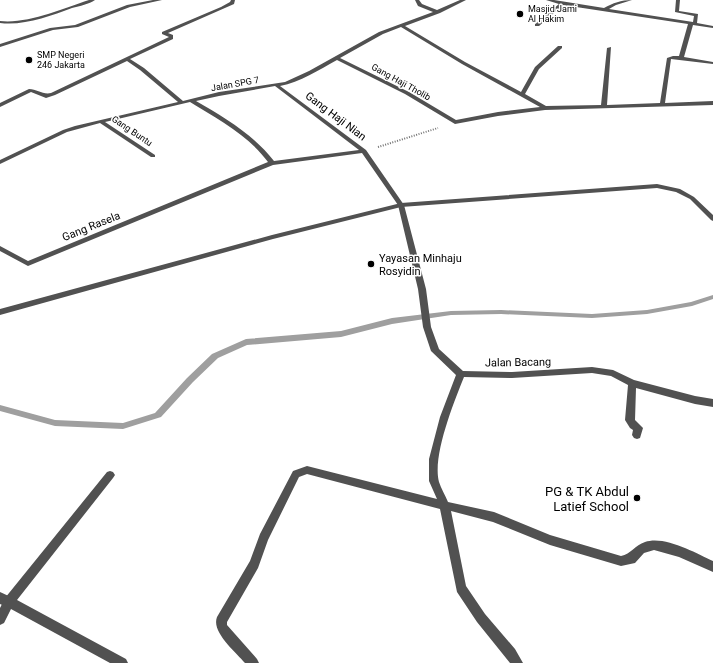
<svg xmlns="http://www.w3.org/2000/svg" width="713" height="663" font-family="Roboto,sans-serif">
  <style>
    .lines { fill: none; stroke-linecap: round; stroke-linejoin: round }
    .stream { fill: #9f9f9f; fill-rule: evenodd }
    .path { stroke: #737373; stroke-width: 2; stroke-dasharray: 1 1.5; stroke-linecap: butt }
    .lane { fill: #515151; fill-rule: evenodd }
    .street { fill: #515151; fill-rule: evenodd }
    .poi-dot { fill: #000; stroke: #fff; stroke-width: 1.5 }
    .labels { text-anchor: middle; stroke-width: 3; stroke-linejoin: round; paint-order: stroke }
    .far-poi-label { font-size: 9px; fill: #000; stroke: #fff; text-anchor: start }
    .far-street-label { font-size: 9px; fill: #000; stroke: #fff }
    .street-label { font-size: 11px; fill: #000; stroke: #fff }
    .poi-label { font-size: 11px; fill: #000; stroke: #fff; text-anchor: start }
    .near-poi-label { font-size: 13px; fill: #000; stroke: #fff; text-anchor: end }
  </style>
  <rect width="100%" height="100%" fill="#fff"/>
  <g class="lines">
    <!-- stream -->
    <path class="stream" d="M 713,295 L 713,299 L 692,306 L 647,314 L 592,318 L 501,314 L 451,315 L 392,324 L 341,337 L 247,345 L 218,358 L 193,382 L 161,417 L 123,429 L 55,426 L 0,411 L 0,405 L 55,420 L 123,423 L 155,413 L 187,378 L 212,354 L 246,339 L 341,331 L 392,318 L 451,311 L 501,310 L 592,314 L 647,310 L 691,302 Z"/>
    <!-- path -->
    <path class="path" d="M 378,147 L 438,128"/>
    <!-- lane -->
    <g class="lane">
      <path d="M 657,184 L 680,189 L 694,197 L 713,215 L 713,221 L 711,220 L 690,199 L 676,192 L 657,188 L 401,207 L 273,239 L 0,315 L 0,309 L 272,235 L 401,203 Z"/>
      <path d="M 0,592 L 13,598 L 15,602 L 13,606 L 9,608 L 0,604 Z"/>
    </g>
    <!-- street -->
    <g class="street">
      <path d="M 89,0 L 95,0 C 89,4 80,6 72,8 C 50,16 24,26 0,23 L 0,21 C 28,24 62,9 89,0 Z"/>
      <path d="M 153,0 L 162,0 L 130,7 L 78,27 L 53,30 L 0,47 L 0,44 L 50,28 L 75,25 L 127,5 Z"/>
      <path d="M 231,0 L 235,0 L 234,4 L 168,33 L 173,35 L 173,39 L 130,59 L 144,68 L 183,101 L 219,92 L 285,82 L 309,71 L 379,32 L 433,12 L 418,6 L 415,0 L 419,0 L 422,4 L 437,10 L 460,0 L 466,0 L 440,13 L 405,26 L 465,62 L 521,92 L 535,67 L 558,46 L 562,46 L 562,48 L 539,69 L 525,94 L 546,106 L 601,105 L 607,48 L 611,47 L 607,105 L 660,103 L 667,58 L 673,56 L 679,56 L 688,24 L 563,5 L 539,26 L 535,26 L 535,24 L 559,4 L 546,0 L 554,0 L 604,8 C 613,3 621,0 632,0 L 616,5 L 609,9 L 693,22 L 694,16 L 675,12 L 676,0 L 680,0 L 679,11 L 698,14 L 697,23 L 713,26 L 713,28 L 693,25 L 684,57 L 713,62 L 713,64 L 671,59 L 665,103 L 713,101 L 713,105 L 545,110 L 498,116 L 455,124 L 405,94 L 337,60 C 319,70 300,82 280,86 L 366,150 L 404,205 L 426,289 L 431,327 L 439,349 L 463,371 L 512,372 L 592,367 L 613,370 L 634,380 L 695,396 L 713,399 L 713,407 L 695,404 L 636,388 L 635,420 L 643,428 L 640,438 L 637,439 L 634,438 L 632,435 L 633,430 L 630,428 L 625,420 L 628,385 L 611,376 L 592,373 L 512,378 L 464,377 C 454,402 432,456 439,482 C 441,488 445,495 448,502 L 494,512 L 550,535 L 621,556 C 631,554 635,545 645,542 C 664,535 696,553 713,561 L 713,572 L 679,557 L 654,550 L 644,553 L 635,563 L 621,566 L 550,545 L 493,522 L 451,511 L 466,586 L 485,614 L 515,649 L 523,663 L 510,663 L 477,622 L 457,592 L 440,509 L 307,474 L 299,477 L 268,540 L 258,568 L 227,622 L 227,625 L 257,659 L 259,663 L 245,663 C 236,652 211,632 217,617 L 250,561 L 260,534 L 293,471 L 307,466 L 437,499 L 429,481 L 429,459 L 440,417 L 456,375 L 431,351 L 423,327 L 418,289 L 398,205 L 362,153 L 273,165 L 28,266 L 0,251 L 0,246 L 28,261 L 268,162 C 249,136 218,119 190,102 L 105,122 L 155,155 L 155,157 L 151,157 L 100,123 L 67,132 L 0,164 L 0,160 L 63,130 L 75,126 L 178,102 L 140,70 L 127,61 L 55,95 L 46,98 L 31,92 L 0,107 L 0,103 L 29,89 C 37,89 43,95 51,93 L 169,37 L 162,34 L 162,32 L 221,7 L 230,2 ZM 401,27 L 462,64 L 540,107 L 498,112 L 456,120 L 409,92 L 340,58 L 383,34 ZM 275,86 L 359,150 L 274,161 C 254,135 224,117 196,101 L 219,96 Z"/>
      <path d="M 110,471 L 113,472 L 115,475 L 113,478 L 17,600 L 126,659 L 128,663 L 110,663 L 11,609 L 4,623 L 0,625 L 0,608 L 5,598 L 107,472 Z"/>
    </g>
  </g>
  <!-- markers -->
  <g class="poi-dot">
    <circle cx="520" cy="14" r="4"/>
    <circle cx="29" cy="60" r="4"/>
    <circle cx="371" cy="264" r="4"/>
    <circle cx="637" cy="498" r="4"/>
  </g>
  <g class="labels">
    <!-- far-poi labels -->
    <g class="far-poi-label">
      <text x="528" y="12">Masjid Jami<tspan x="528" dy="10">Al Hakim</tspan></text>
      <text x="37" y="58">SMP Negeri<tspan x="37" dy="10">246 Jakarta</tspan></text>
    </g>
    <!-- far-street labels -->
    <g class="far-street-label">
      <text transform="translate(401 82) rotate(29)" y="3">Gang Haji Tholib</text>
      <text transform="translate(235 84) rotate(-10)" y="3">Jalan SPG 7</text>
      <text transform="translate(132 131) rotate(34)" y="3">Gang Buntu</text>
    </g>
    <!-- street labels -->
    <g class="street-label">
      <text transform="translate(336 116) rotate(37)" y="4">Gang Haji Nian</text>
      <text transform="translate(91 226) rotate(-22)" y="4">Gang Rasela</text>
      <text transform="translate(518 362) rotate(-1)" y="4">Jalan Bacang</text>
    </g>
    <!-- poi labels -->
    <g class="poi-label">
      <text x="379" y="262">Yayasan Minhaju<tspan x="379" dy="13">Rosyidin</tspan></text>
    </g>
    <!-- near-poi labels -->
    <g class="near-poi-label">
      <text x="629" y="496">PG &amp; TK Abdul<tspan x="629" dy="15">Latief School</tspan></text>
    </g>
  </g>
</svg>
